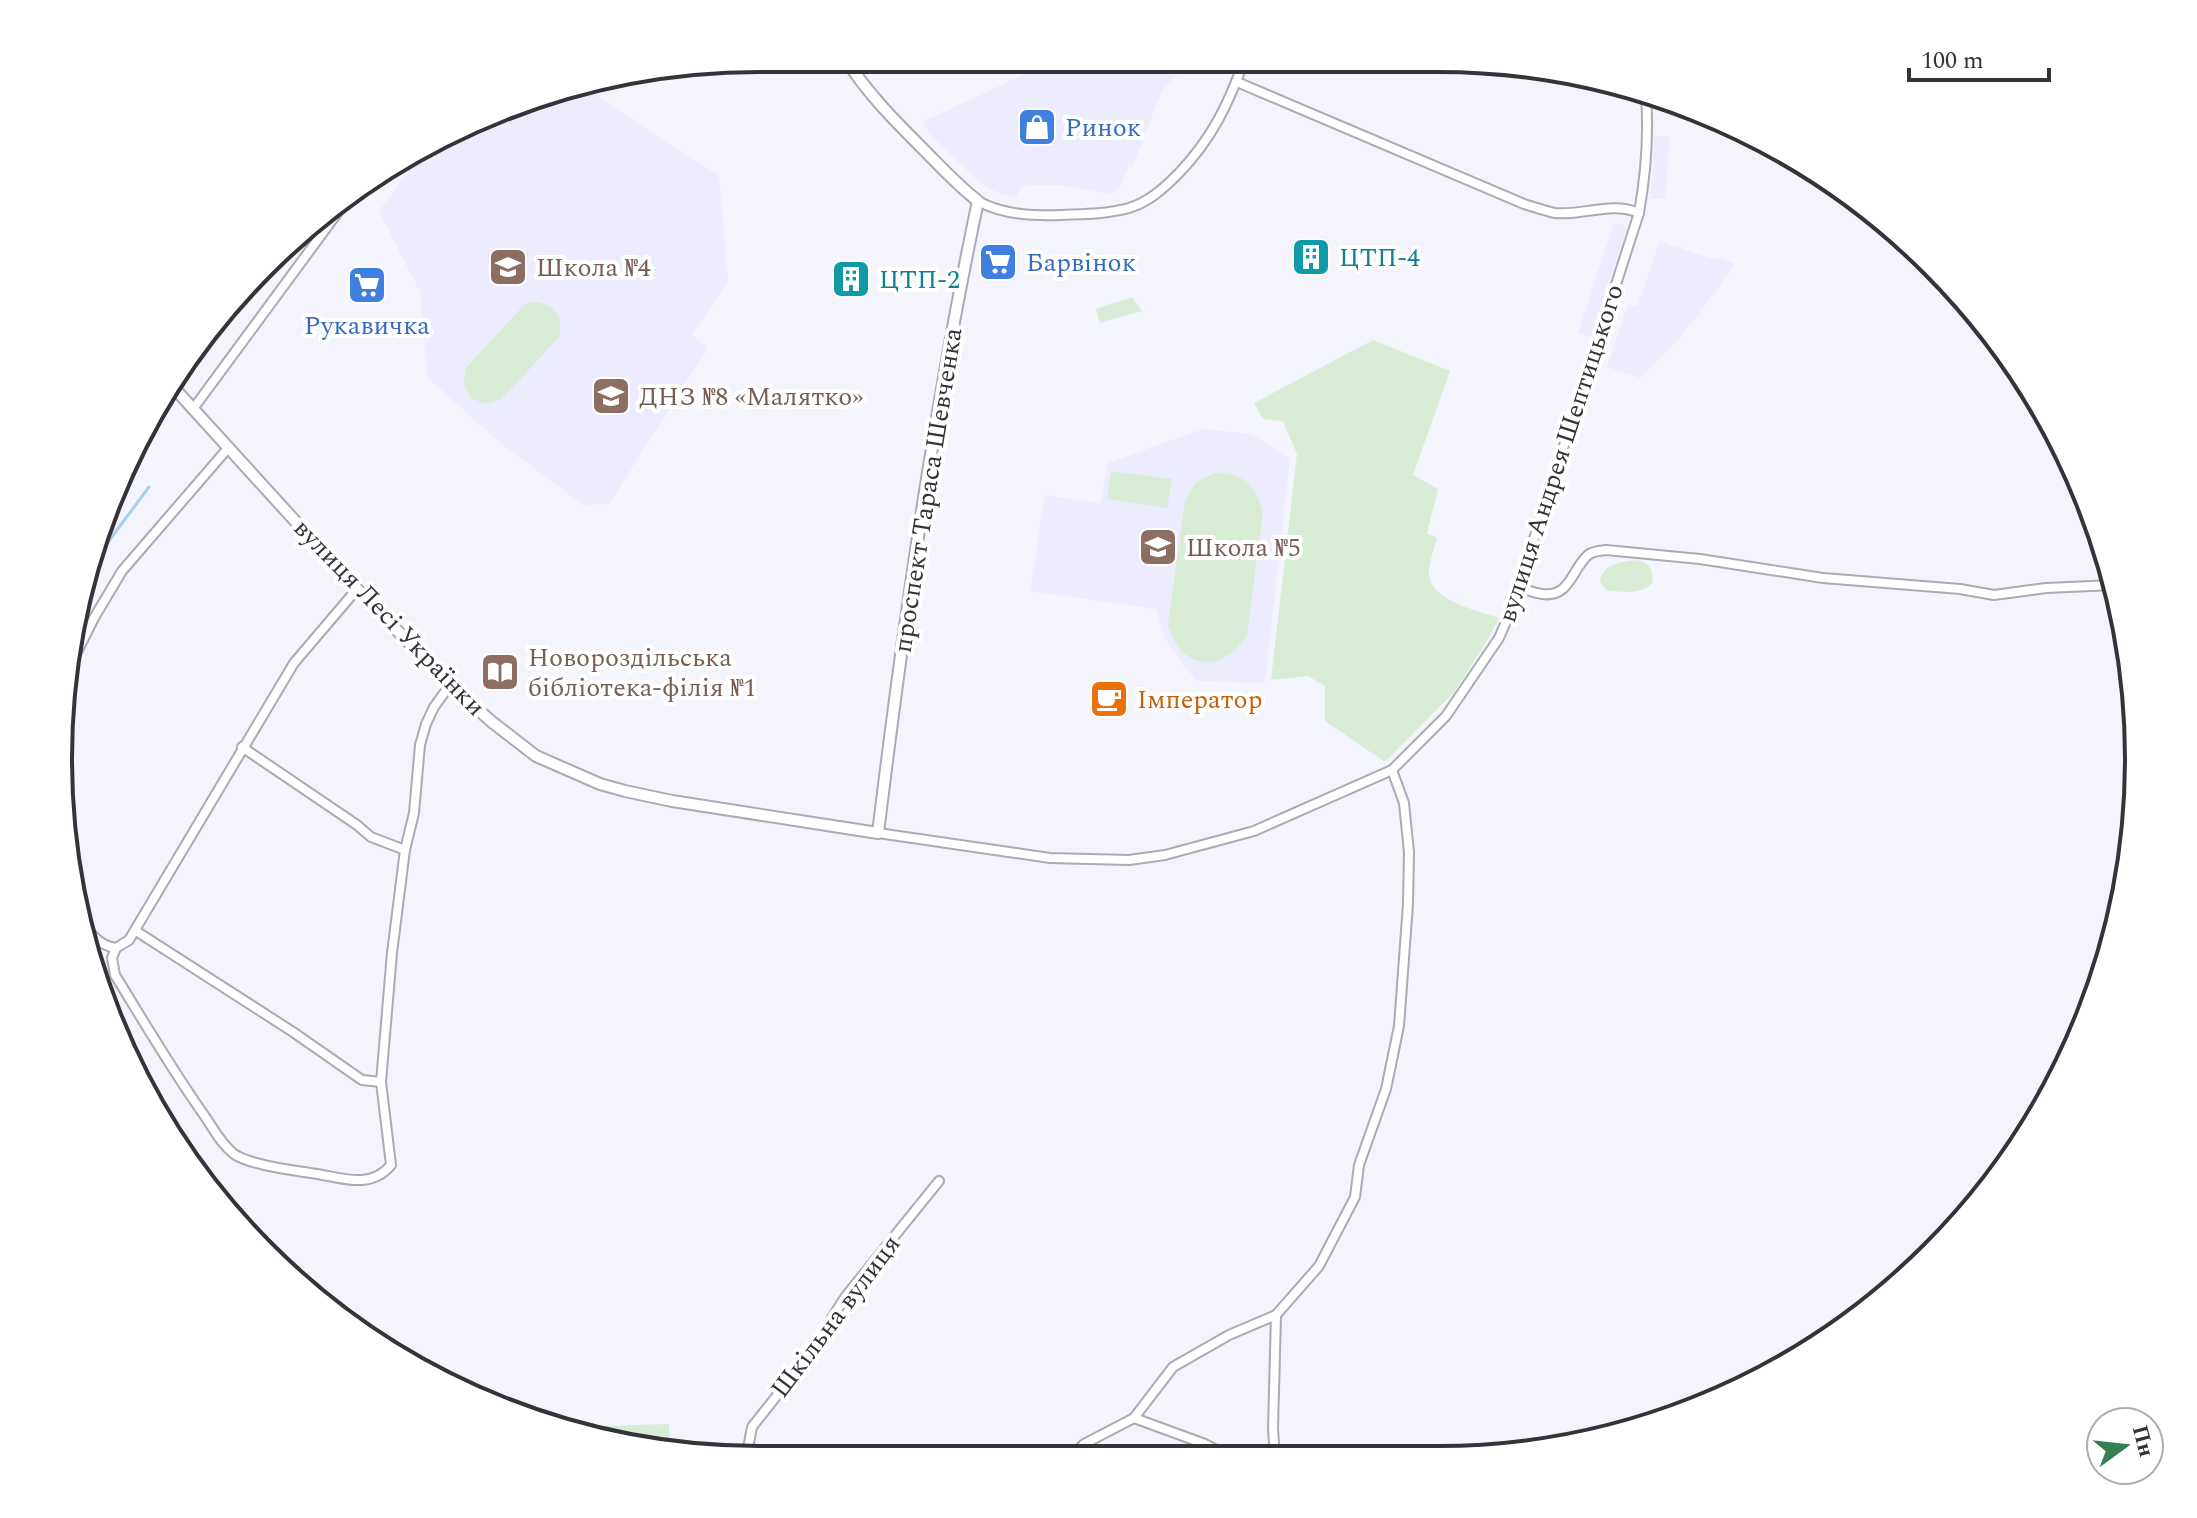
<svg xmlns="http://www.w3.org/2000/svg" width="2197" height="1518" font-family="Spectral,serif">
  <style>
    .built { fill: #ececfe }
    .green { fill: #d9ecd5 }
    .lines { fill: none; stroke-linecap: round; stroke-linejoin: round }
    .stream { stroke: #a6d0ee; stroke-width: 3 }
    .minor-casing { stroke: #ababb5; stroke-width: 12 }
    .tertiary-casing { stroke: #ababb5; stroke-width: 14 }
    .minor { stroke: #fff; stroke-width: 8 }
    .tertiary { stroke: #fff; stroke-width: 10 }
    .labels { text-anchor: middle; stroke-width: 8; stroke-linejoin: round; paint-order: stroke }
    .shop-label { font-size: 26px; fill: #366cbe; stroke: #fff; text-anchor: start }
    .culture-label { font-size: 26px; fill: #0d838f; stroke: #fff; text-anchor: start }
    .education-label { font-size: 26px; fill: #785e54; stroke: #fff; text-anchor: start }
    .street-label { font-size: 26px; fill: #343438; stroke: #fff }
    .food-label { font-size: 26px; fill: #c56008; stroke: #fff; text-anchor: start }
    .rim { fill: none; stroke: #343438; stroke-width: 4 }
  </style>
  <rect width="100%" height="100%" fill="#f4f4fd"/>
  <!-- built -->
  <g class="built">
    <path d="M 1059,58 L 1195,58 L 1162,90 L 1133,166 L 1129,165 L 1121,186 L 1116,187 L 1114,194 L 1060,185 L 1021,186 L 1016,198 L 998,193 L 978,181 L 929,133 L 922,122 Z"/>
    <path d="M 579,82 L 659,138 L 719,175 L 728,282 L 692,334 L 708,348 L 609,504 L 583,505 L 500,443 L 427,377 L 420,292 L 379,211 L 423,152 Z"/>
    <path d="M 1655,136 L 1670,137 L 1665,199 L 1650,198 Z"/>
    <path d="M 1614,222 L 1627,227 L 1591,337 L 1578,333 Z"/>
    <path d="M 1660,241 L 1716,260 L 1718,257 L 1734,263 L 1731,271 L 1678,340 L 1640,378 L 1607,367 L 1628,305 L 1637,307 Z"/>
    <path d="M 286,250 L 241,310 L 229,301 L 232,297 Z"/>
    <path d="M 1203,429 L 1251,434 L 1290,458 L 1265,683 L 1196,681 L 1165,639 L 1156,609 L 1030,591 L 1045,495 L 1100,503 L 1108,463 Z"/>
  </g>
  <!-- green -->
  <g class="green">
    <path d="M 1132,297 L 1142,311 L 1100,323 L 1096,309 Z"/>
    <path d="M 531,302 C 552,301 565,317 559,337 L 501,400 L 485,404 L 471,398 L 463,384 L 466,368 L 524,305 Z"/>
    <path d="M 1373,340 L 1450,371 L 1413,475 L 1438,489 L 1427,533 L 1437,538 C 1434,549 1430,560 1429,570 C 1426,600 1476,610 1499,618 L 1484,646 L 1454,692 L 1385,762 L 1325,721 L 1325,686 L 1308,676 L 1271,680 L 1297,454 L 1283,421 L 1263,419 L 1254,403 Z"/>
    <path d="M 1111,471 L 1172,479 L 1167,508 L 1107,499 Z"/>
    <path d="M 1215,473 C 1243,472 1257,487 1263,513 L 1247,635 C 1222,675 1181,670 1168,625 L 1185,500 L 1196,482 Z"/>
    <path d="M 1635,560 C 1650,563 1654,569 1652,584 C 1638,595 1622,592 1606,590 L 1600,582 C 1603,564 1618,563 1635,560 Z"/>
    <path d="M 669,1424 L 670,1451 L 622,1446 L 569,1430 L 568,1427 Z"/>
  </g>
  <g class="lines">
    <!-- stream -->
    <path class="stream" d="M 91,565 L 149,487"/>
    <!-- minor casing -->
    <g class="minor-casing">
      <g id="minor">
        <path d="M 1237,82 L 1524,204 C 1534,207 1545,211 1555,213 C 1584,216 1610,201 1639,213"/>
        <path d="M 978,201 C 1003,215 1034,216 1062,215 C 1084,214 1107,214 1129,208 C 1149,202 1164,188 1178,174 C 1212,139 1229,103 1245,58"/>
        <path d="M 193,409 L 355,189"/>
        <path d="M 1518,587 C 1525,589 1534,593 1542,594 C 1570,598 1572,569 1588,555 C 1593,551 1600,551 1606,550 L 1700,559 L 1823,578 L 1960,589 L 1994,595 L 2046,588 L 2114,585"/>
        <path d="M 64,678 L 94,618 L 122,571 L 229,447"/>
        <path d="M 242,747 L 357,825 L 371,837 L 405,850"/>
        <path d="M 878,833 L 1050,858 L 1129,860 L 1165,855 L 1254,831 L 1392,770 L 1446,716 L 1499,638 L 1511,610 L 1639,213 C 1646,173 1649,136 1646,96"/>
        <path d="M 78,914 C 88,930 96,945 116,948 L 129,940 L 294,663 L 357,589"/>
        <path d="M 136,931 L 293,1032 L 362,1080 L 381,1082"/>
        <path d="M 116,948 L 112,958 L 115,975 C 144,1022 172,1070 204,1115 C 213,1128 221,1144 234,1154 C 251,1166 301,1171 323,1175 C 348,1180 373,1187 391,1165 L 381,1082 L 392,953 L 405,850 L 414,813 L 420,745 L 426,724 L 434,707 L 450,685"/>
        <path d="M 1134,1418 L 1205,1444 L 1236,1460"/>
        <path d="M 746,1459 L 752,1427 L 824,1336 L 833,1316 L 846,1296 L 939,1181"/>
        <path d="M 1068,1460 L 1084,1444 L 1134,1418 L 1173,1367 L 1229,1335 L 1276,1315 L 1319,1266 L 1355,1197 L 1359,1165 L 1386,1089 L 1399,1026 L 1408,904 L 1409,852 L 1404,803 L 1392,770"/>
        <path d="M 1275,1460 L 1273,1428 L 1276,1315"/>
      </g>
    </g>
    <!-- tertiary casing -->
    <g class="tertiary-casing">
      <path id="tertiary" d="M 175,389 L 357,589 L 450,685 L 492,722 L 536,756 L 600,784 L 625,791 L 672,801 L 878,833 C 904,621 934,409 978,201 C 958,186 941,167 923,149 C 894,120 867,93 845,58"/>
    </g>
    <!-- minor -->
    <use href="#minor" class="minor"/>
    <!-- tertiary -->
    <use href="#tertiary" class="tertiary"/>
  </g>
  <!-- icons -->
  <defs>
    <g id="shop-square" transform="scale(2)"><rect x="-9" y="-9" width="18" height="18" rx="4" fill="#3f7fe0" stroke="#fff"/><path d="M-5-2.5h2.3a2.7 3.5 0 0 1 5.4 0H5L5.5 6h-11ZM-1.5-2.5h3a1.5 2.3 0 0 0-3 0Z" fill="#fff"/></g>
    <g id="building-square" transform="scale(2)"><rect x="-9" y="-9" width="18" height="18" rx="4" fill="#0f9aa8" stroke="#fff"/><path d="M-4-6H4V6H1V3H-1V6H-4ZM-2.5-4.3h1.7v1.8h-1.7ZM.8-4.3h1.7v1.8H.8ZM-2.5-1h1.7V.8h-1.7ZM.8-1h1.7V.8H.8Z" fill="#fff"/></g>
    <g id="supermarket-square" transform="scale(2)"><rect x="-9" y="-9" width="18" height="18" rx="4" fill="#3f7fe0" stroke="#fff"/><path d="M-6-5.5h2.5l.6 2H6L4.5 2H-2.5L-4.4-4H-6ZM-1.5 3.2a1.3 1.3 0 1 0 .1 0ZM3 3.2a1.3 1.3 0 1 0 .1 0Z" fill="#fff"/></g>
    <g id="school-square" transform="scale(2)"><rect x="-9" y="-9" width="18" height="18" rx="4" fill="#8d6e63" stroke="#fff"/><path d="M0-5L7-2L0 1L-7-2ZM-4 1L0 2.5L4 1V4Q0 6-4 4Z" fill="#fff"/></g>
    <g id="library-square" transform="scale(2)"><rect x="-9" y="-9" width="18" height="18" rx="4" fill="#8d6e63" stroke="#fff"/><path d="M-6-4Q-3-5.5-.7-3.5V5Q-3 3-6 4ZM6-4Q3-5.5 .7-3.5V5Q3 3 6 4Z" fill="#fff"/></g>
    <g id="cafe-square" transform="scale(2)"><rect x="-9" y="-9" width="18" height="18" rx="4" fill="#e8710a" stroke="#fff"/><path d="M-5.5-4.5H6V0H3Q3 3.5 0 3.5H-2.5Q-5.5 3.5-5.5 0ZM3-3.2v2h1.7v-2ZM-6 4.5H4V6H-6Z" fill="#fff"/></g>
  </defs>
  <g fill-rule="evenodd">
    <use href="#shop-square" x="1037" y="127"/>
    <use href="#building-square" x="1311" y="257"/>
    <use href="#supermarket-square" x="998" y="262"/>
    <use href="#school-square" x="508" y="267"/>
    <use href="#building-square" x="851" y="279"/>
    <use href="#supermarket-square" x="367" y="285"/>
    <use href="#school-square" x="611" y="396"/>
    <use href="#school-square" x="1158" y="547"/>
    <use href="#library-square" x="500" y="672"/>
    <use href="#cafe-square" x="1109" y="699"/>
  </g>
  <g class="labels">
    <!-- shop labels -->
    <g class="shop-label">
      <text x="1065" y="136">Ринок</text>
      <text x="1026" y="271">Барвінок</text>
      <text x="367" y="334" text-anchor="middle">Рукавичка</text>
    </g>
    <!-- culture labels -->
    <g class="culture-label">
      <text x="1339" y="266">ЦТП-4</text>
      <text x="879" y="288">ЦТП-2</text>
    </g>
    <!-- education labels -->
    <g class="education-label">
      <text x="536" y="276">Школа №4</text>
      <text x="639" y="405">ДНЗ №8 «Малятко»</text>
      <text x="1186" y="556">Школа №5</text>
      <text x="528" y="666">Новороздільська<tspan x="528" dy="30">бібліотека-філія №1</tspan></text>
    </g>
    <!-- street labels -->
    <g class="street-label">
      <text transform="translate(1560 453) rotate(-72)" y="9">вулиця Андрея Шептицького</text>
      <text transform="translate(927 490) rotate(-81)" y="9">проспект Тараса Шевченка</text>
      <text transform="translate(390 617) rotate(46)" y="9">вулиця Лесі Українки</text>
      <text transform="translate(835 1316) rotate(-53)" y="9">Шкільна вулиця</text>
    </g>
    <!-- food labels -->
    <g class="food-label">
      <text x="1137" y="708">Імператор</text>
    </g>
  </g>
  <!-- crop -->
  <path d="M0 0H2197V1518H0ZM759 72H1438A687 687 0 0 1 2125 759V759A687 687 0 0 1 1438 1446H759A687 687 0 0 1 72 759V759A687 687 0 0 1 759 72Z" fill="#fff" fill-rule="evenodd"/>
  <path class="rim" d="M759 72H1438A687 687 0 0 1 2125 759V759A687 687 0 0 1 1438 1446H759A687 687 0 0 1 72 759V759A687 687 0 0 1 759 72Z"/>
  <!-- north arrow -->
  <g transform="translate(2125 1446) rotate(75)"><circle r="38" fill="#ffffff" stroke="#aeaeaf" stroke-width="2"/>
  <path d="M0-6L14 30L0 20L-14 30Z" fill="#34804e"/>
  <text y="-12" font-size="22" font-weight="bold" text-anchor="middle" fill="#343438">Пн</text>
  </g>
  <!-- scale -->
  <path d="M1909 68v12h140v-12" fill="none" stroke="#343438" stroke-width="4"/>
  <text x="1921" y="68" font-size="24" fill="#343438" stroke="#ffffff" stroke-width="6" paint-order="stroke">100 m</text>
</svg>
